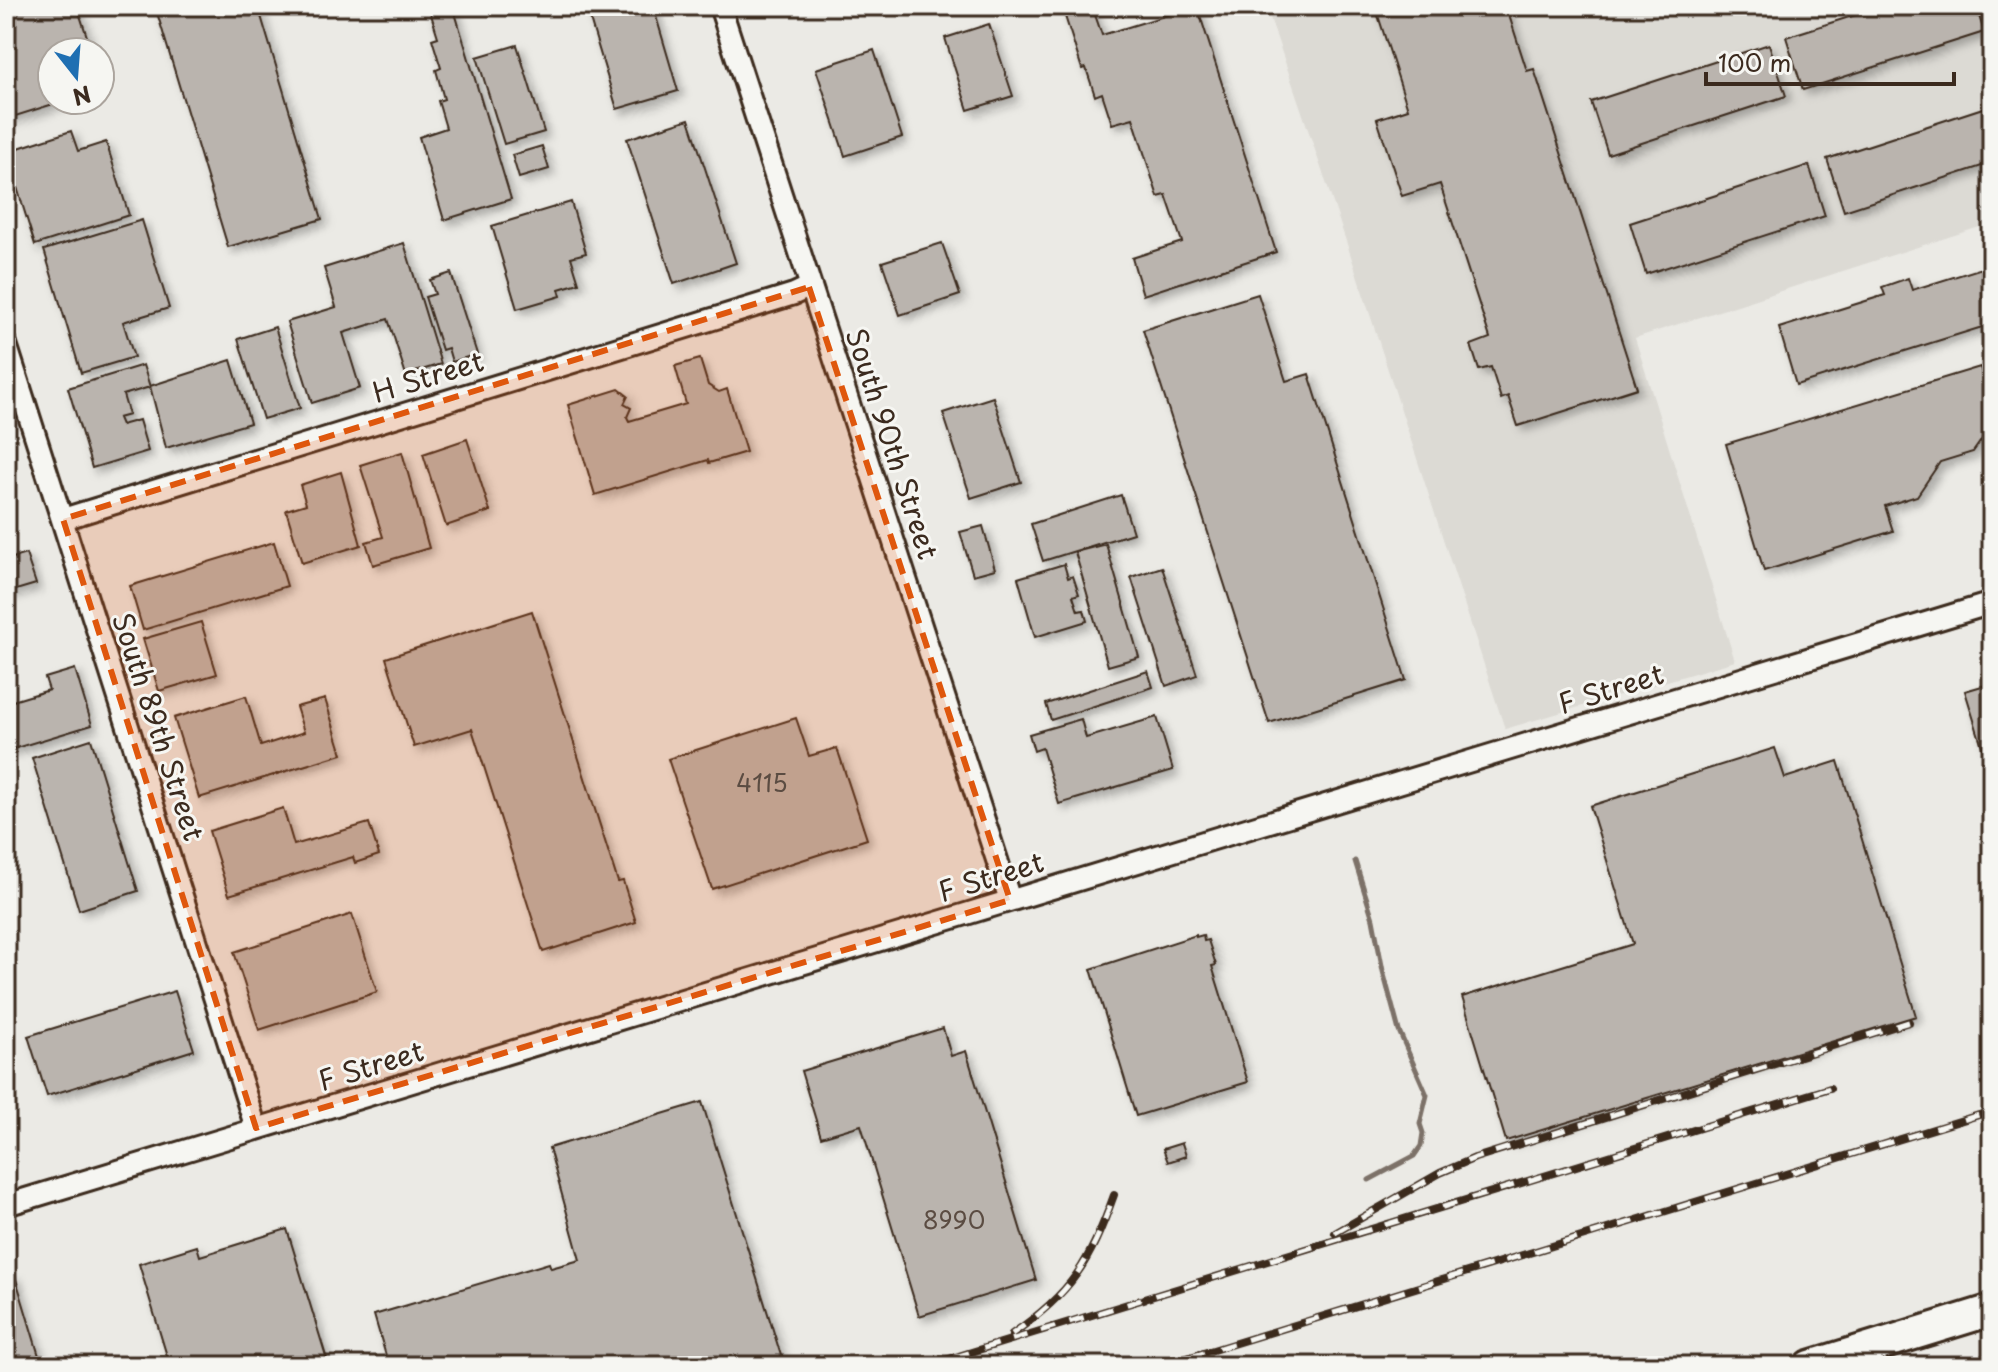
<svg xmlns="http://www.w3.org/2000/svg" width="1998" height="1372" font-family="'Playpen Sans',sans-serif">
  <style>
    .built { fill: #dcdad4 }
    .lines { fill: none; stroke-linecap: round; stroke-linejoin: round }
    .stream { stroke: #7c7167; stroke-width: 5 }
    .building { fill: #bab4ae; stroke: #3b2a1e; stroke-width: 2; filter: url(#shadow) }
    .minor-casing { stroke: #3b2a1e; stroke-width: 26 }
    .highway-casing { stroke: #3b2a1e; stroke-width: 36 }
    .minor { stroke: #f6f6f2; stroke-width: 20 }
    .highway { stroke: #f6f6f2; stroke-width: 30 }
    .rail-casing { stroke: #3b2a1e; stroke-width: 8 }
    .rail { stroke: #f6f6f2; stroke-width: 5; stroke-dasharray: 15; stroke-linecap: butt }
    .marked { fill: #df570d; fill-opacity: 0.2; stroke: #df570d; stroke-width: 6; stroke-dasharray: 16 10; stroke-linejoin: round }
    .labels { text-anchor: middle; stroke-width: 6; stroke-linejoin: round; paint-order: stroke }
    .number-label { font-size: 24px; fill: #5b4c42 }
    .street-label { font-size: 28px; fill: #3b2a1e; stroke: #f6f6f2 }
  </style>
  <defs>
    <filter id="shadow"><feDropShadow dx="5" dy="5" stdDeviation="4" flood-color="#0004"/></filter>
  </defs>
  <rect width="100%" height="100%" fill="#ebeae5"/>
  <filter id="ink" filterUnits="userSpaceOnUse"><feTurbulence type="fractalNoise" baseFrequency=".0125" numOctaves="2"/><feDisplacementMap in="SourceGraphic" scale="16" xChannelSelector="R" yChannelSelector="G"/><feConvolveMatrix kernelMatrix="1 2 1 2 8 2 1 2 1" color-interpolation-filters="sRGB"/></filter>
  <g filter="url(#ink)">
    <!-- built -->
    <path class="built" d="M 1266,6 L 1992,6 L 1992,223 L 1635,338 L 1735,661 L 1505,729 L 1348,247 Z"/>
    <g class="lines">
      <!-- stream -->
      <path class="stream" d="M 1355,861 L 1373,919 L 1383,971 L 1399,1031 L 1427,1095 L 1420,1124 L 1423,1133 L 1421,1146 L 1414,1156 L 1369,1180"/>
    </g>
    <!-- building -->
    <g class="building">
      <path d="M 6,6 L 77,6 L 92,52 L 52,52 L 52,100 L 66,100 L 6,119 Z"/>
      <path d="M 155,6 L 258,6 L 322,219 L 228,247 Z"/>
      <path d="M 434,6 L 453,6 L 511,199 L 444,220 L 419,137 L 446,128 L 438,101 L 444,99 L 436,70 L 441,68 L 432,39 L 438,37 L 429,8 Z"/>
      <path d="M 586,6 L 653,6 L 678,91 L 617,109 Z"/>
      <path d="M 1077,6 L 1092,6 L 1102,35 L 1197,6 L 1276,252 L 1143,295 L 1132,258 L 1182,242 L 1166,195 L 1158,197 L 1133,118 L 1112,124 L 1102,93 L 1095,96 L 1086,68 L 1082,69 L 1063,10 Z"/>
      <path d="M 1375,6 L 1506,6 L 1527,71 L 1534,69 L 1637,388 L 1518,426 L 1508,396 L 1501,399 L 1491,367 L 1479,370 L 1471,345 L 1490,338 L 1440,184 L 1402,196 L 1377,119 L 1408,109 Z"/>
      <path d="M 1884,6 L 1976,6 L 1984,32 L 1803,90 L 1786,37 Z"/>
      <path d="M 989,24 L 1013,96 L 968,110 L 945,38 Z"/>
      <path d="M 1769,44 L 1786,96 L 1608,154 L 1591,102 Z"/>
      <path d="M 517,45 L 544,132 L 504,144 L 477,57 Z"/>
      <path d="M 874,50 L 902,137 L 845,156 L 816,69 Z"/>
      <path d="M 1992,105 L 1992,167 L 1991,163 L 1844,211 L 1827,159 Z"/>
      <path d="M 689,119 L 736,263 L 674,284 L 627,139 Z"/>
      <path d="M 71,131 L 78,151 L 106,142 L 129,215 L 35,245 L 6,152 Z"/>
      <path d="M 542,146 L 549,169 L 519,178 L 512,155 Z"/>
      <path d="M 1809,165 L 1825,216 L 1646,274 L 1630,223 Z"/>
      <path d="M 571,202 L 586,253 L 571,257 L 579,283 L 559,289 L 561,296 L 517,309 L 492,226 Z"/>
      <path d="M 142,220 L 169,308 L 123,322 L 134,357 L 81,373 L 44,250 Z"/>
      <path d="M 404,243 L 441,364 L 406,375 L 388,319 L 343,333 L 360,388 L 312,403 L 287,322 L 336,307 L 324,268 Z"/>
      <path d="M 942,243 L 960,295 L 900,315 L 882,262 Z"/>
      <path d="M 1992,257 L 1992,324 L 1796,385 L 1779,328 L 1885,295 L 1882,287 L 1908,278 L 1912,290 L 1989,266 L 1986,259 Z"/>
      <path d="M 451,273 L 477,354 L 452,362 L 448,348 L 442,350 L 425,297 L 435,294 L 430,280 Z"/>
      <path d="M 1258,294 L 1286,381 L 1309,374 L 1406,680 L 1269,723 L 1143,330 Z"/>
      <path d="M 275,327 L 300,408 L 263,419 L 238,339 Z"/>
      <path d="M 700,359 L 708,385 L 719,392 L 727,389 L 746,452 L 709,463 L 708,460 L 595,495 L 568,405 L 619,389 L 628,396 L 624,404 L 631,408 L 627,417 L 629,421 L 686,404 L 675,366 Z"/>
      <path d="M 231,360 L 250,423 L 166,448 L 150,386 Z"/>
      <path d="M 143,365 L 150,387 L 123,395 L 129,415 L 118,418 L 121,425 L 139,420 L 148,451 L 92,468 L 68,388 Z"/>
      <path d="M 1980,367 L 1992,403 L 1992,425 L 1973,452 L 1940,462 L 1917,496 L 1885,506 L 1893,531 L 1764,571 L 1726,444 Z"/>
      <path d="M 993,397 L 1021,482 L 971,498 L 943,413 Z"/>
      <path d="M 467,439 L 490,511 L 446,526 L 423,454 Z"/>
      <path d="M 402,452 L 429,548 L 373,565 L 366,542 L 383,537 L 360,465 Z"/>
      <path d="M 341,472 L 361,545 L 302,563 L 286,510 L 306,504 L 300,485 Z"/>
      <path d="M 1121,495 L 1133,533 L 1043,561 L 1031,524 Z"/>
      <path d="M 983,526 L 995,569 L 973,575 L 960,532 Z"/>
      <path d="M 274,542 L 287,586 L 143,630 L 130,586 Z"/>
      <path d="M 1106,544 L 1139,657 L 1108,666 L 1075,552 Z"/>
      <path d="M 26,554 L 36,584 L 6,593 L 6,560 Z"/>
      <path d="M 1064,564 L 1068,578 L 1073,576 L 1079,594 L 1073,596 L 1078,611 L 1084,610 L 1087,621 L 1035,637 L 1018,578 Z"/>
      <path d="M 1162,567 L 1197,675 L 1166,686 L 1131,577 Z"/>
      <path d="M 532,611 L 618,882 L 623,881 L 636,922 L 543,952 L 472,729 L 414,747 L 386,658 Z"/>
      <path d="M 201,622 L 217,674 L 159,691 L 143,639 Z"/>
      <path d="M 75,669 L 92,725 L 6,751 L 6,703 L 49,690 L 45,678 Z"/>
      <path d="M 1148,671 L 1153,687 L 1051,720 L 1046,704 Z"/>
      <path d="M 1992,683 L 1992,779 L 1965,691 Z"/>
      <path d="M 246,696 L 261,746 L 304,732 L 296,707 L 325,699 L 342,754 L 199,798 L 174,718 Z"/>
      <path d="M 1157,717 L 1173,770 L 1059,804 L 1042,748 L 1034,751 L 1029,734 L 1081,719 L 1086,738 Z"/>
      <path d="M 796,718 L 809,756 L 837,748 L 867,839 L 712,889 L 668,759 Z"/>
      <path d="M 91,739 L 138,891 L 79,910 L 32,758 Z"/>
      <path d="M 1775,748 L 1785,778 L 1838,761 L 1916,1016 L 1506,1141 L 1462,997 L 1633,944 L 1590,806 Z"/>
      <path d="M 283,808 L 294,845 L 369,823 L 379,855 L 355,863 L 353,857 L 229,895 L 209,831 Z"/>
      <path d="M 352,914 L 377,992 L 259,1030 L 234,952 Z"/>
      <path d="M 1196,935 L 1196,937 L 1203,935 L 1204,941 L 1208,940 L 1216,965 L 1212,966 L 1248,1082 L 1136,1116 L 1091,969 Z"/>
      <path d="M 175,991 L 194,1050 L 47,1096 L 28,1036 Z"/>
      <path d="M 943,1028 L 951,1056 L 966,1051 L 1036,1280 L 919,1316 L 861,1125 L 821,1137 L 801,1071 Z"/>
      <path d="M 702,1102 L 783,1362 L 769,1366 L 389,1366 L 374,1315 L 549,1263 L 551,1268 L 580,1260 L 549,1148 Z"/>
      <path d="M 1182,1143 L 1186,1156 L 1168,1162 L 1163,1149 Z"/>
      <path d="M 287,1229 L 329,1366 L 170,1366 L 139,1264 L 197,1246 L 200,1256 Z"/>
      <path d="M 15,1276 L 42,1366 L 6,1366 L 6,1279 Z"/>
    </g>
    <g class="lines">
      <!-- minor casing -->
      <g class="minor-casing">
        <g id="minor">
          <path d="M 720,6 L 1010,900"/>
          <path d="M 6,344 L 256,1128"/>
          <path d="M 63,519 L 794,294 L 809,287"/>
          <path d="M 6,1205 L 1992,603"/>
        </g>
      </g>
      <!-- highway casing -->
      <g class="highway-casing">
        <path id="highway" d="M 1810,1366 L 1992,1310"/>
      </g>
      <!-- minor -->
      <use href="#minor" class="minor"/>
      <!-- highway -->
      <use href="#highway" class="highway"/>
      <!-- rail casing -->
      <g class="rail-casing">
        <g id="rail">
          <path d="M 1335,1233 L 1440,1173 L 1475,1158 L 1909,1022"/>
          <path d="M 1012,1334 C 1072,1293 1090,1262 1114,1195"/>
          <path d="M 926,1366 L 1830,1088"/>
          <path d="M 1161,1366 L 1992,1111"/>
        </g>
      </g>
      <!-- rail -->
      <use href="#rail" class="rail"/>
    </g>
  </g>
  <!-- marked area -->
  <path class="marked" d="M 809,287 L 1010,900 L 256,1128 L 63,519 Z"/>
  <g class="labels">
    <!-- number labels -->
    <g class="number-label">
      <text x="762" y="792">4115</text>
      <text x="954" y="1229">8990</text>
    </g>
    <!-- street labels -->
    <g class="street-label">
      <text transform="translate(428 377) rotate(-17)" y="10">H Street</text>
      <text transform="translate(892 444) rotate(72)" y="10">South 90th Street</text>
      <text transform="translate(1611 689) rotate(-17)" y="10">F Street</text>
      <text transform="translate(158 727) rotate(72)" y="10">South 89th Street</text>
      <text transform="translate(991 877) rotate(-17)" y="10">F Street</text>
      <text transform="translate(371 1066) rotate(-17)" y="10">F Street</text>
    </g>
  </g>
  <!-- margin -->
  <rect width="1998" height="1372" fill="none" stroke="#f6f6f2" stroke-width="32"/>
  <rect x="16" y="16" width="1966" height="1340" fill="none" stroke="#3b2a1e" stroke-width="3" filter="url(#ink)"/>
  <!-- north arrow -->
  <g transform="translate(76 76) rotate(163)"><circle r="38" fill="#f6f6f2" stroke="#aba49d" stroke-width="2"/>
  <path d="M0-6L14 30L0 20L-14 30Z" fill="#1f6fb2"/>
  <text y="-12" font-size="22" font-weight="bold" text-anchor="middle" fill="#3b2a1e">N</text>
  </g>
  <!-- scale -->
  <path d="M1706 72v12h248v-12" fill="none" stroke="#3b2a1e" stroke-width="4"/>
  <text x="1718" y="72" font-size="24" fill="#3b2a1e" stroke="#f6f6f2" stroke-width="6" paint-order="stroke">100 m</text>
</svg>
